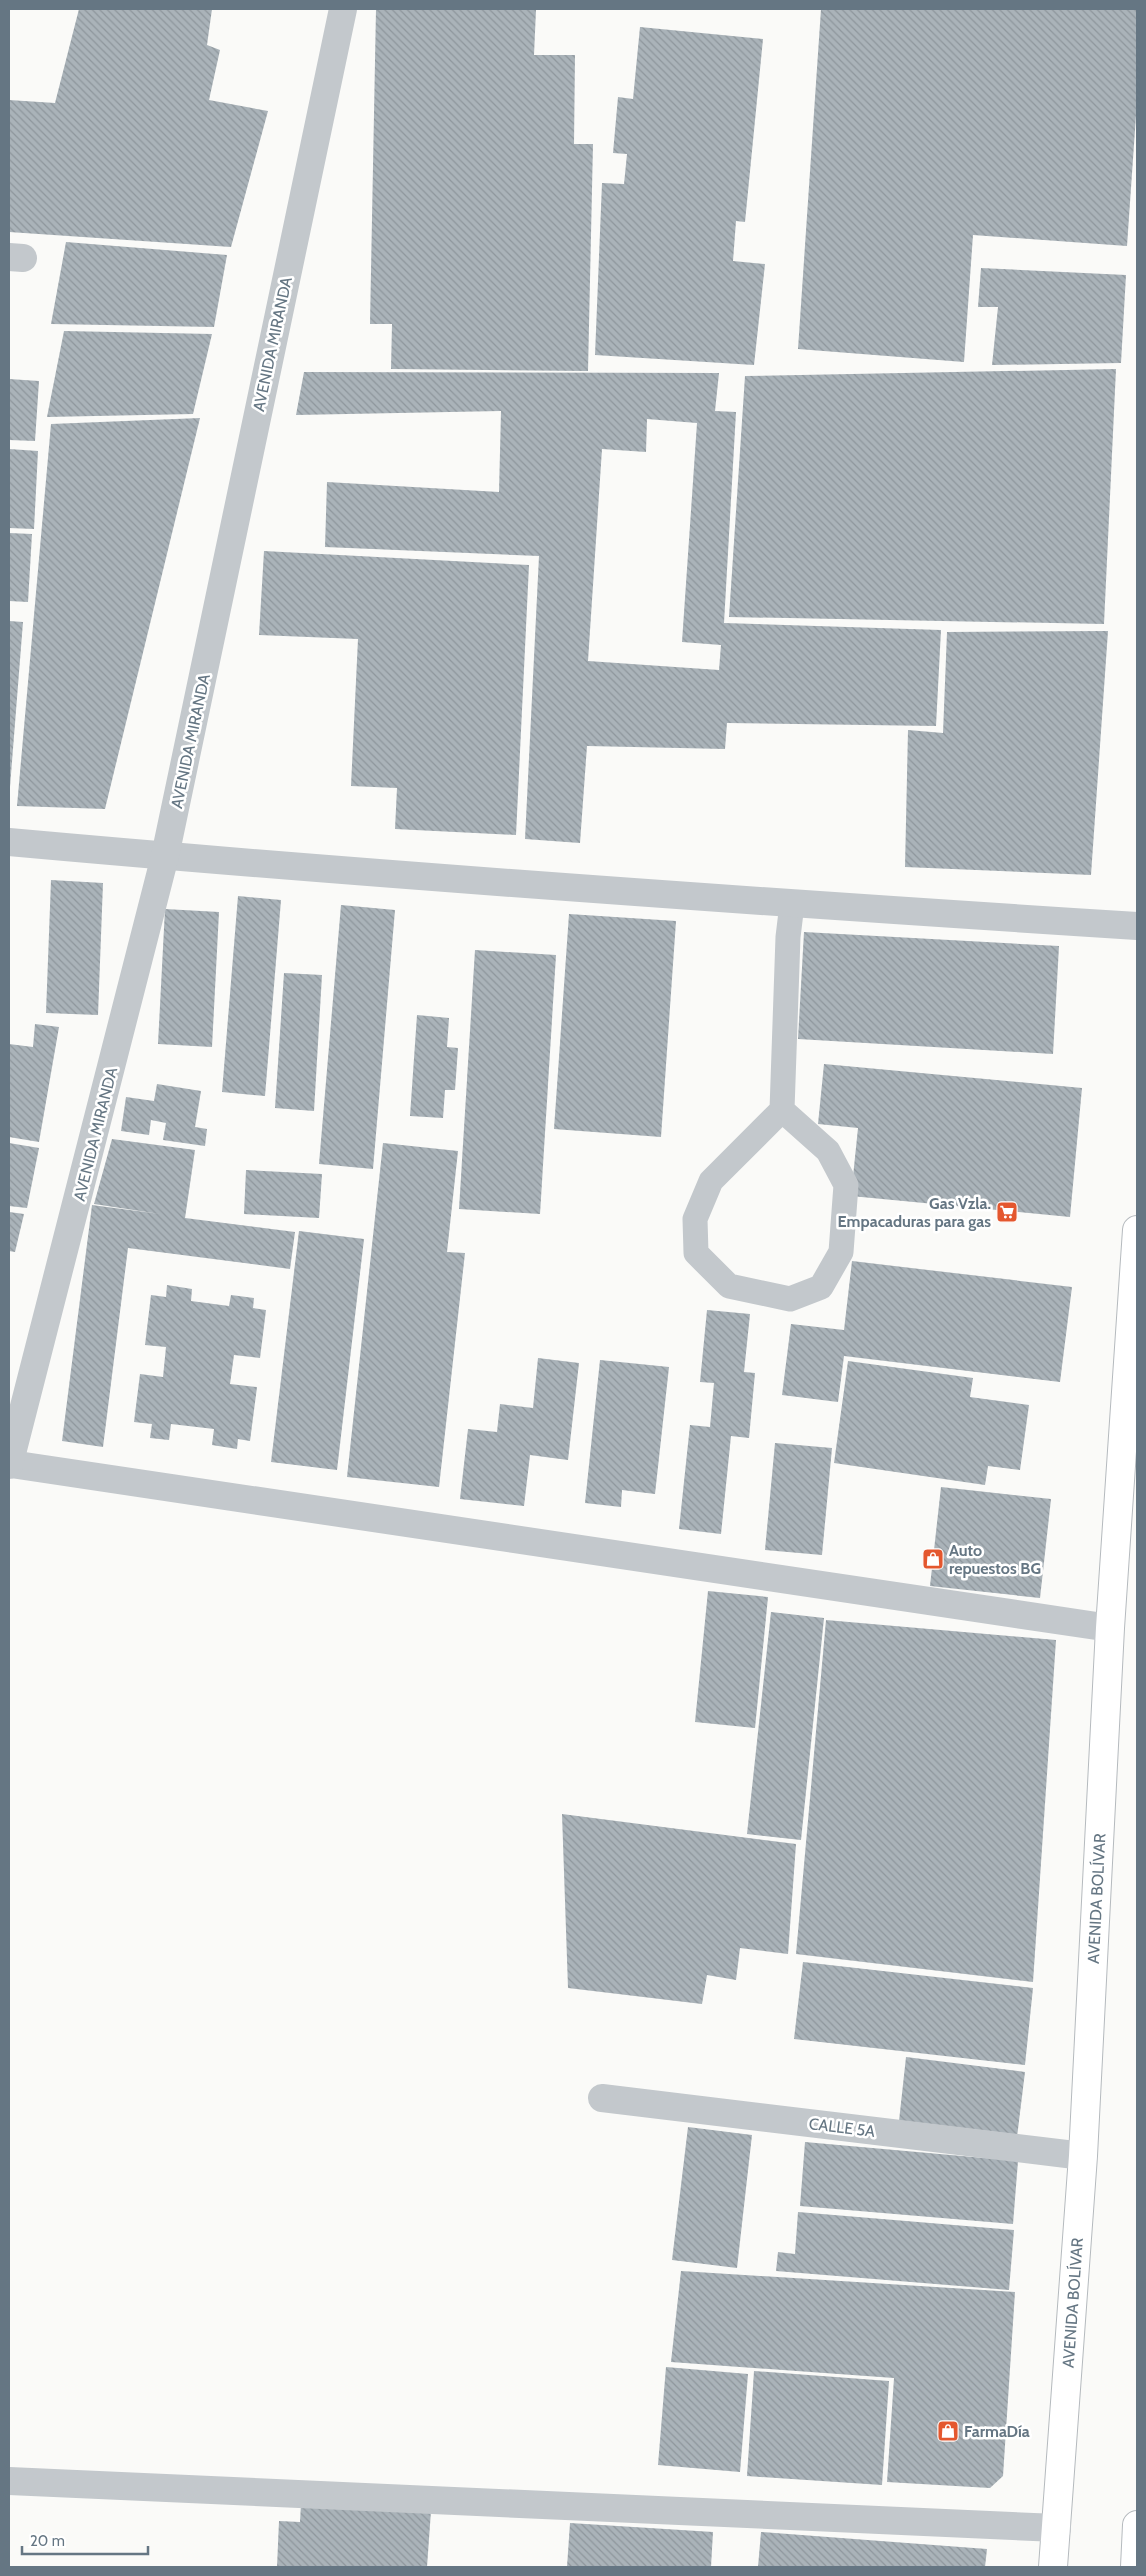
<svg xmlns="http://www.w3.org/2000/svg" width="1146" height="2576" font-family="Cabin,sans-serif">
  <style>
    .building { fill: url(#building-back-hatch); fill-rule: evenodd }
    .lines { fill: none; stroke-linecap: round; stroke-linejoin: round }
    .primary-casing { stroke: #b5babe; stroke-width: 30 }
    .service { stroke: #c3c8cc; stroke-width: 25 }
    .minor { stroke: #c3c8cc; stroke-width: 28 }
    .primary { stroke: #fff; stroke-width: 28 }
    .labels { text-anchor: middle; stroke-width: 5; stroke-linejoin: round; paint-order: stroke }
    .street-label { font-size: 16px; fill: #657683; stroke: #fff }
    .poi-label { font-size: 16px; font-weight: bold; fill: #657683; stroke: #fff; text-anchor: start }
  </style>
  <defs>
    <pattern id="building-back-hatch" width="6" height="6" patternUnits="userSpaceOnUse" patternTransform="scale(1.25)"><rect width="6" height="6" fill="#aab3b9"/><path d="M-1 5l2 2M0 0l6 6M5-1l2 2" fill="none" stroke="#8e969c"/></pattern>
  </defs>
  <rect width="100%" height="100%" fill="#fafaf8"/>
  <!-- building -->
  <g class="building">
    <path d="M 79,9 L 212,9 L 207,45 L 220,50 L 209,100 L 268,111 L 231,247 L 9,232 L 9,100 L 55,103 Z"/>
    <path d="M 376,9 L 536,10 L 534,55 L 575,55 L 574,144 L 593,144 L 588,371 L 391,369 L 392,324 L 370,324 Z"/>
    <path d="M 821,9 L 1137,9 L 1137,101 L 1127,246 L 973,235 L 964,362 L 798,349 Z"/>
    <path d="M 640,27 L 763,39 L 745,222 L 736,221 L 733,261 L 765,264 L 754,365 L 595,355 L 602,183 L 624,184 L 627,154 L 613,153 L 618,97 L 633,99 Z"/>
    <path d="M 66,242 L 227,255 L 214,327 L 51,324 Z"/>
    <path d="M 981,268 L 1126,275 L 1121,363 L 992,365 L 998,307 L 978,307 Z"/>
    <path d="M 64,331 L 212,334 L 193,414 L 47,417 Z"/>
    <path d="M 1116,369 L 1104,624 L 729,617 L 745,376 Z"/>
    <path d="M 304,372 L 719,373 L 715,411 L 736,412 L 724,623 L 941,630 L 936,726 L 727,723 L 725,749 L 587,746 L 580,843 L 525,839 L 539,556 L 325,547 L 327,482 L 499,492 L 501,411 L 296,415 ZM 647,419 L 697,423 L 682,642 L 721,645 L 719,670 L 588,661 L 602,449 L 646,452 Z"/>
    <path d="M 9,379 L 39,381 L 35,441 L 9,440 Z"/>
    <path d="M 200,418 L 105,809 L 17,806 L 51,424 Z"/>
    <path d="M 9,449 L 38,451 L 34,529 L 9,528 Z"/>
    <path d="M 9,533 L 32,534 L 28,602 L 9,601 Z"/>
    <path d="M 264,551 L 529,565 L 516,835 L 395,829 L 397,788 L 351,786 L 358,639 L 259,635 Z"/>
    <path d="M 9,621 L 23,622 L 10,787 L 9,787 Z"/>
    <path d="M 1108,631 L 1091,875 L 905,867 L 908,730 L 943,733 L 947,632 Z"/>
    <path d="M 51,880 L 103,883 L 98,1015 L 46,1013 Z"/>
    <path d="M 238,896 L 281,900 L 265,1096 L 222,1092 Z"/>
    <path d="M 341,905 L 395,910 L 373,1169 L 319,1164 Z"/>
    <path d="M 165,909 L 219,912 L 212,1047 L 158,1044 Z"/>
    <path d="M 569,914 L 676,921 L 661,1137 L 554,1129 Z"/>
    <path d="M 804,932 L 1059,946 L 1053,1054 L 798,1039 Z"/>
    <path d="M 475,950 L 556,955 L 540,1214 L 459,1209 Z"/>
    <path d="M 284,973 L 322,975 L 314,1111 L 275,1108 Z"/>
    <path d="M 417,1015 L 449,1018 L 447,1047 L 458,1048 L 455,1090 L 445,1090 L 443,1118 L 410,1116 Z"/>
    <path d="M 35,1024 L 59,1027 L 39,1142 L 9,1137 L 9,1044 L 33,1047 Z"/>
    <path d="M 824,1064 L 1082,1088 L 1070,1217 L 851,1196 L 858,1128 L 818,1124 Z"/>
    <path d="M 157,1084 L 201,1091 L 195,1127 L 207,1129 L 205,1146 L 163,1140 L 166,1123 L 151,1120 L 149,1135 L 121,1131 L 126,1097 L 154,1101 Z"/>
    <path d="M 112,1139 L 195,1150 L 185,1218 L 295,1232 L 290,1269 L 128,1248 L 103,1447 L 62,1441 L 92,1205 L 160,1214 L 94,1204 Z"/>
    <path d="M 9,1143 L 39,1148 L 27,1208 L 9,1206 Z"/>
    <path d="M 383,1143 L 458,1151 L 447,1252 L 465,1253 L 439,1487 L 347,1477 Z"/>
    <path d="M 246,1170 L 322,1174 L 319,1218 L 244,1214 Z"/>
    <path d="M 9,1212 L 24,1214 L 15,1252 L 9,1251 Z"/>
    <path d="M 299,1231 L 364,1239 L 337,1470 L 271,1462 Z"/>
    <path d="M 852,1261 L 1072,1287 L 1060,1382 L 844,1356 L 838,1402 L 782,1395 L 791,1324 L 844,1330 Z"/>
    <path d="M 167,1285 L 192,1289 L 191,1301 L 229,1306 L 231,1295 L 254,1298 L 253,1308 L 266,1310 L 260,1358 L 234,1355 L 230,1384 L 257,1387 L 250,1441 L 238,1439 L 237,1449 L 212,1445 L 214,1429 L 171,1424 L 169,1440 L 150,1438 L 152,1424 L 134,1422 L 140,1374 L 163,1377 L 166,1347 L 145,1345 L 151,1295 L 166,1297 Z"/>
    <path d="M 707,1310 L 750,1314 L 744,1372 L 755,1373 L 749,1438 L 731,1436 L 721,1534 L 679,1529 L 690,1425 L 710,1427 L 714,1383 L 700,1382 Z"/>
    <path d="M 538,1358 L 579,1363 L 568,1460 L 530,1455 L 524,1506 L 460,1499 L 468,1429 L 497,1432 L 500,1404 L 533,1408 Z"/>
    <path d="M 600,1360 L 669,1367 L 655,1494 L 622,1490 L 621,1507 L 585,1503 Z"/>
    <path d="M 848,1361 L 973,1378 L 970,1397 L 1029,1405 L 1020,1470 L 988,1466 L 985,1485 L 834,1463 Z"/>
    <path d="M 775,1443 L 832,1448 L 822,1555 L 765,1550 Z"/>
    <path d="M 941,1487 L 1051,1499 L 1040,1598 L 930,1586 Z"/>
    <path d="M 708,1591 L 768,1597 L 755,1728 L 695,1722 Z"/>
    <path d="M 771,1612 L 824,1618 L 801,1840 L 747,1834 Z"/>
    <path d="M 826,1620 L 1056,1640 L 1033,1982 L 796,1954 Z"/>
    <path d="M 562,1814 L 796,1844 L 788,1954 L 740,1948 L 736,1980 L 707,1975 L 702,2004 L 568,1988 Z"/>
    <path d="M 803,1962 L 1033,1988 L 1025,2065 L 794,2039 Z"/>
    <path d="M 906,2057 L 1025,2072 L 1017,2137 L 899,2121 Z"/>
    <path d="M 688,2127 L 752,2135 L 737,2268 L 672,2260 Z"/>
    <path d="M 805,2142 L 1018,2161 L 1013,2224 L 800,2206 Z"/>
    <path d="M 798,2212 L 1014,2230 L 1009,2290 L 776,2271 L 778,2252 L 795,2254 Z"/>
    <path d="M 681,2271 L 1015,2292 L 1003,2476 L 990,2488 L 887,2482 L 894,2378 L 671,2362 Z"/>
    <path d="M 666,2367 L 748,2374 L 740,2472 L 658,2465 Z"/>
    <path d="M 754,2371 L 889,2381 L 882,2485 L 747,2476 Z"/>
    <path d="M 301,2504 L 431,2511 L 427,2567 L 277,2567 L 279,2521 L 300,2522 Z"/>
    <path d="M 570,2523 L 713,2532 L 711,2567 L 567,2567 Z"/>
    <path d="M 761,2532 L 987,2549 L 985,2567 L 758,2567 Z"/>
  </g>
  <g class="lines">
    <!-- primary casing -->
    <g class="primary-casing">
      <g id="primary">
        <path id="s1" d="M 1053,2567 L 1083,2156 L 1110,1628 L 1137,1230"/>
        <path d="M 1135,2567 L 1137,2525"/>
      </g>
    </g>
    <!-- service -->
    <path class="service" d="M 782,1110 L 828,1151 L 846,1185 L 841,1252 L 821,1287 L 790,1299 L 729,1286 L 696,1253 L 695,1219 L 711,1181 L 782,1110 L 788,937 L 792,904"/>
    <!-- minor -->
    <g class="minor">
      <path d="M 9,257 L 23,258"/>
      <path d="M 9,842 C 384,876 761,902 1137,926"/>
      <path d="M 11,1464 L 1110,1628"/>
      <path d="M 9,1465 L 165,856 L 343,9"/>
      <path d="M 602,2098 L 1083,2156"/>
      <path d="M 9,2481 L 1057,2528"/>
    </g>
    <!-- primary -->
    <use href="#primary" class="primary"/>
  </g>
  <!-- icons -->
  <defs>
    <g id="supermarket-square" transform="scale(1.125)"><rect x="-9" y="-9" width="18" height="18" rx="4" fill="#e4572e" stroke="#fff"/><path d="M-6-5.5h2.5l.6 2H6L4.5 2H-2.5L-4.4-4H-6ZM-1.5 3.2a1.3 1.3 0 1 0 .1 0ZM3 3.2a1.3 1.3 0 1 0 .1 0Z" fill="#fff"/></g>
    <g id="shop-square" transform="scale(1.125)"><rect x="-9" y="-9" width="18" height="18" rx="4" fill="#e4572e" stroke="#fff"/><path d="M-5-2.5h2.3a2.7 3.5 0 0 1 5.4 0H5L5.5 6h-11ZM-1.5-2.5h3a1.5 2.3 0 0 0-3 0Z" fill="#fff"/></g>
  </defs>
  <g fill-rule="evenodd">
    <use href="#supermarket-square" x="1007" y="1212"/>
    <use href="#shop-square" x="933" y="1559"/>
    <use href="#shop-square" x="948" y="2431"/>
  </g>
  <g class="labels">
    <!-- street labels -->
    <g class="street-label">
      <text transform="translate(272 344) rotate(-78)" y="6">AVENIDA MIRANDA</text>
      <text transform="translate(190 741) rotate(-78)" y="6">AVENIDA MIRANDA</text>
      <text transform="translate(95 1134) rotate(-76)" y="6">AVENIDA MIRANDA</text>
      <text dy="6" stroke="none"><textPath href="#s1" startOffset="670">AVENIDA BOLÍVAR</textPath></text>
      <text transform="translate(842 2127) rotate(7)" y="6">CALLE 5A</text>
      <text dy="6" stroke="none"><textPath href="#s1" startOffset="265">AVENIDA BOLÍVAR</textPath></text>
    </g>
    <!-- poi labels -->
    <g class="poi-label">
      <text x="991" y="1209" text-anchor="end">Gas Vzla.<tspan x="991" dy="18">Empacaduras para gas</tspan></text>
      <text x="949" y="1556">Auto<tspan x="949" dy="18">repuestos BG</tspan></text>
      <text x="964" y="2437">FarmaDía</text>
    </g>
  </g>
  <!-- border -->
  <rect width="1146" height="2576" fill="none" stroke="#657683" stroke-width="20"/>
  <!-- scale -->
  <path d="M22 2546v8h126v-8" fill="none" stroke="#657683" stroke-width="2.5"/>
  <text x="30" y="2546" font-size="15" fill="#657683" stroke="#ffffff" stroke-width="4" paint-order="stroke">20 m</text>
</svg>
